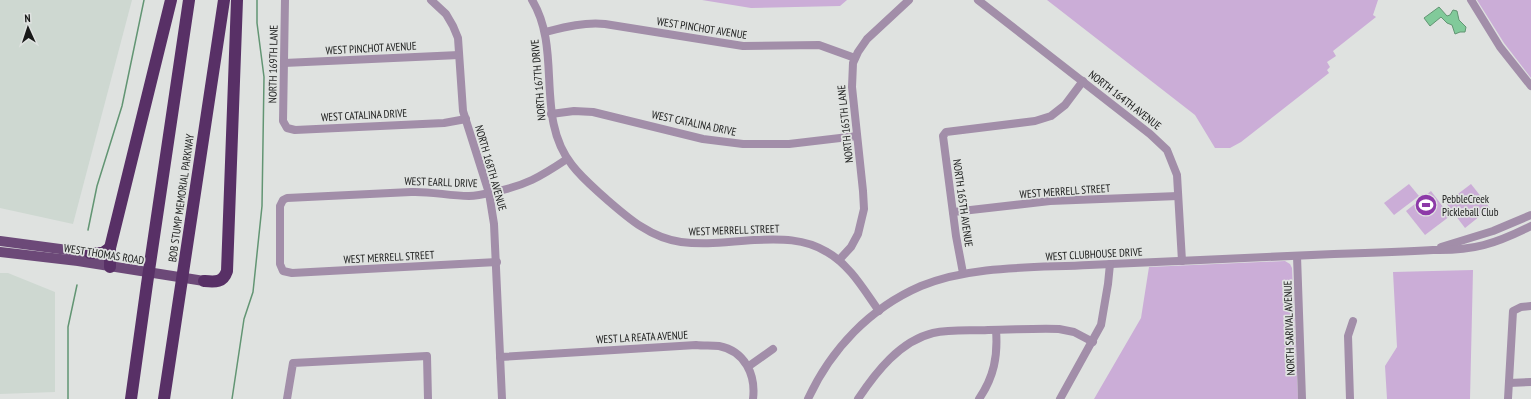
<svg xmlns="http://www.w3.org/2000/svg" width="1531" height="399" font-family="'PT Sans Narrow',sans-serif">
  <style>
    .built { fill: #ced8d1 }
    .green { fill: #cbadd7 }
    .water { fill: #81ca9a; stroke: #629573 }
    .lines { fill: none; stroke-linecap: round; stroke-linejoin: round }
    .stream { stroke: #629573; stroke-width: 1.5 }
    .minor { stroke: #a28ea9; stroke-width: 8 }
    .major { stroke: #6c4978; stroke-width: 10 }
    .highway { stroke: #583066; stroke-width: 12 }
    .labels { text-anchor: middle; stroke-width: 3.5; stroke-linejoin: round; paint-order: stroke }
    .street-label { font-size: 11px; fill: #181918; stroke: #dfe2e0 }
    .poi-label { font-size: 11px; fill: #181918; stroke: #dfe2e0; text-anchor: start }
  </style>
  <rect width="100%" height="100%" fill="#dfe2e0"/>
  <!-- built -->
  <g class="built">
    <path d="M 0,0 L 132,0 L 73,224 L 0,208 Z"/>
    <path d="M 0,273 L 8,273 L 55,292 L 55,392 L 0,394 Z"/>
  </g>
  <!-- green -->
  <g class="green">
    <path d="M 702,0 L 847,0 L 840,6 L 751,8 Z"/>
    <path d="M 1047,0 L 1378,0 L 1373,15 L 1376,17 L 1333,51 L 1336,56 L 1327,62 L 1330,67 L 1327,70 L 1329,73 L 1241,142 L 1230,148 L 1215,148 L 1195,115 Z"/>
    <path d="M 1477,0 L 1531,0 L 1531,78 L 1504,43 Z"/>
    <path d="M 1409,184 L 1419,196 L 1394,215 L 1384,203 Z"/>
    <path d="M 1471,184 L 1490,208 L 1465,228 L 1446,203 Z"/>
    <path d="M 1431,191 L 1450,216 L 1425,235 L 1406,211 Z"/>
    <path d="M 1285,261 L 1290,264 L 1292,268 L 1298,399 L 1094,399 L 1141,318 L 1149,267 Z"/>
    <path d="M 1473,270 L 1470,399 L 1387,399 L 1385,366 L 1397,347 L 1393,272 Z"/>
  </g>
  <!-- water -->
  <path class="water" d="M 1439,7 L 1447,16 L 1450,15 L 1453,10 L 1457,11 L 1459,20 L 1466,27 L 1465,32 L 1460,32 L 1455,34 L 1452,25 L 1447,23 L 1441,17 L 1430,26 L 1424,18 Z"/>
  <g class="lines">
    <!-- stream -->
    <g class="stream">
      <path d="M 88,230 L 97,186 L 122,106 L 144,0"/>
      <path d="M 68,399 L 68,327 L 77,285"/>
      <path d="M 232,399 L 244,319 L 253,292 L 262,206 L 264,77 L 257,23 L 257,0"/>
    </g>
    <!-- minor -->
    <g class="minor">
      <path d="M 285,0 L 283,121 L 287,128 L 295,130 L 444,123 L 466,119"/>
      <path d="M 431,0 L 446,14 L 453,26 L 458,38 L 463,111 L 489,193 L 494,224 L 502,399"/>
      <path d="M 532,0 C 563,51 534,117 572,165 C 581,177 593,187 604,197 C 627,217 650,238 681,242 C 705,245 730,242 754,240 C 780,239 804,238 827,252 C 850,265 864,290 879,311"/>
      <path d="M 978,0 L 1150,134 L 1167,150 L 1177,175 L 1182,261"/>
      <path d="M 1471,0 L 1500,47 L 1531,86"/>
      <path d="M 545,32 C 565,27 584,22 605,24 L 743,46 L 819,45 L 855,58"/>
      <path d="M 284,63 L 459,55"/>
      <path d="M 551,114 L 574,111 L 593,112 L 703,139 L 743,144 L 789,144 L 857,136"/>
      <path d="M 953,212 L 1050,201 L 1178,196"/>
      <path d="M 1441,247 L 1493,231 L 1531,215"/>
      <path d="M 1297,256 L 1302,399"/>
      <path d="M 839,260 L 851,247 L 858,234 L 864,209 L 863,191 L 852,87 L 853,63 L 858,52 L 867,39 L 909,0"/>
      <path d="M 497,262 L 292,273 L 283,271 L 280,264 L 280,206 L 283,200 L 287,198 L 411,192 C 430,191 449,196 469,196 C 477,196 485,194 493,192 C 525,186 540,177 567,159"/>
      <path d="M 963,273 L 956,236 L 943,136 L 946,132 L 1035,121 L 1051,116 L 1065,105 L 1083,81"/>
      <path d="M 500,357 L 696,345 C 704,346 711,345 719,346 C 745,351 756,375 753,399"/>
      <path d="M 749,366 L 773,349"/>
      <path d="M 1509,383 L 1531,382"/>
      <path d="M 287,399 L 293,363 L 427,356 L 428,399"/>
      <path d="M 808,399 C 831,349 870,308 921,286 C 972,265 1035,268 1089,265 C 1171,261 1252,258 1334,254 C 1367,253 1400,252 1433,250 C 1473,251 1495,244 1531,226"/>
      <path d="M 858,399 C 876,372 900,341 933,333 C 951,329 970,331 988,330 C 1012,330 1035,328 1059,329 L 1074,332 L 1093,342"/>
      <path d="M 979,399 C 994,377 998,356 996,330"/>
      <path d="M 1060,399 L 1101,325 L 1108,284 L 1110,264"/>
      <path d="M 1350,399 L 1348,336 L 1353,321"/>
      <path d="M 1508,399 L 1513,311 L 1521,307 L 1531,306"/>
    </g>
    <!-- major -->
    <g class="major">
      <path d="M 0,241 L 90,253"/>
      <path d="M 0,252 L 78,261 L 204,281"/>
    </g>
    <!-- highway -->
    <g class="highway">
      <path d="M 90,253 L 103,253 L 110,248"/>
      <path d="M 110,267 L 110,248 L 171,0"/>
      <path d="M 204,281 C 215,282 223,283 227,271 L 237,0"/>
      <path d="M 131,399 L 147,284 L 189,0"/>
      <path d="M 164,399 L 224,0"/>
    </g>
  </g>
  <!-- icons -->
  <defs>
    <g id="stadium-disc" transform="scale(1.15)"><circle r="9.5" fill="#8d3aa8" stroke="#dfe2e0"/><path d="M0-5a6.5 5 0 1 0 0 10a6.5 5 0 1 0 0-10ZM-3.5-1.8h7v3.6h-7Z" fill="#fff"/></g>
  </defs>
  <g fill-rule="evenodd">
    <use href="#stadium-disc" x="1426" y="205"/>
  </g>
  <g class="labels">
    <!-- street labels -->
    <g class="street-label">
      <text transform="translate(702 28) rotate(9)" y="4">WEST PINCHOT AVENUE</text>
      <text transform="translate(371 48) rotate(-3)" y="4">WEST PINCHOT AVENUE</text>
      <text transform="translate(273 64) rotate(-89)" y="4">NORTH 169TH LANE</text>
      <text transform="translate(538 80) rotate(-95)" y="4">NORTH 167TH DRIVE</text>
      <text transform="translate(1125 100) rotate(38)" y="4">NORTH 164TH AVENUE</text>
      <text transform="translate(364 115) rotate(-3)" y="4">WEST CATALINA DRIVE</text>
      <text transform="translate(694 123) rotate(12)" y="4">WEST CATALINA DRIVE</text>
      <text transform="translate(845 124) rotate(-96)" y="4">NORTH 165TH LANE</text>
      <text transform="translate(491 168) rotate(74)" y="4">NORTH 168TH AVENUE</text>
      <text transform="translate(441 182) rotate(2)" y="4">WEST EARLL DRIVE</text>
      <text transform="translate(1065 191) rotate(-4)" y="4">WEST MERRELL STREET</text>
      <text transform="translate(181 198) rotate(-82)" y="4">BOB STUMP MEMORIAL PARKWAY</text>
      <text transform="translate(963 203) rotate(82)" y="4">NORTH 165TH AVENUE</text>
      <text transform="translate(734 230) rotate(-2)" y="4">WEST MERRELL STREET</text>
      <text transform="translate(104 254) rotate(9)" y="4">WEST THOMAS ROAD</text>
      <text transform="translate(1094 254) rotate(-3)" y="4">WEST CLUBHOUSE DRIVE</text>
      <text transform="translate(389 257) rotate(-3)" y="4">WEST MERRELL STREET</text>
      <text transform="translate(1289 328) rotate(-92)" y="4">NORTH SARIVAL AVENUE</text>
      <text transform="translate(642 337) rotate(-3)" y="4">WEST LA REATA AVENUE</text>
    </g>
    <!-- poi labels -->
    <g class="poi-label">
      <text x="1442" y="203">PebbleCreek<tspan x="1442" dy="13">Pickleball Club</tspan></text>
    </g>
  </g>
  <!-- north arrow -->
  <g transform="translate(28 28) rotate(357)" stroke="#dfe2e0" stroke-width="3" paint-order="stroke">
  <path d="M0-3L7 15L0 10L-7 15Z" fill="#181918"/>
  <text y="-6" font-size="11" font-weight="bold" text-anchor="middle" fill="#181918">N</text>
  </g>
</svg>
